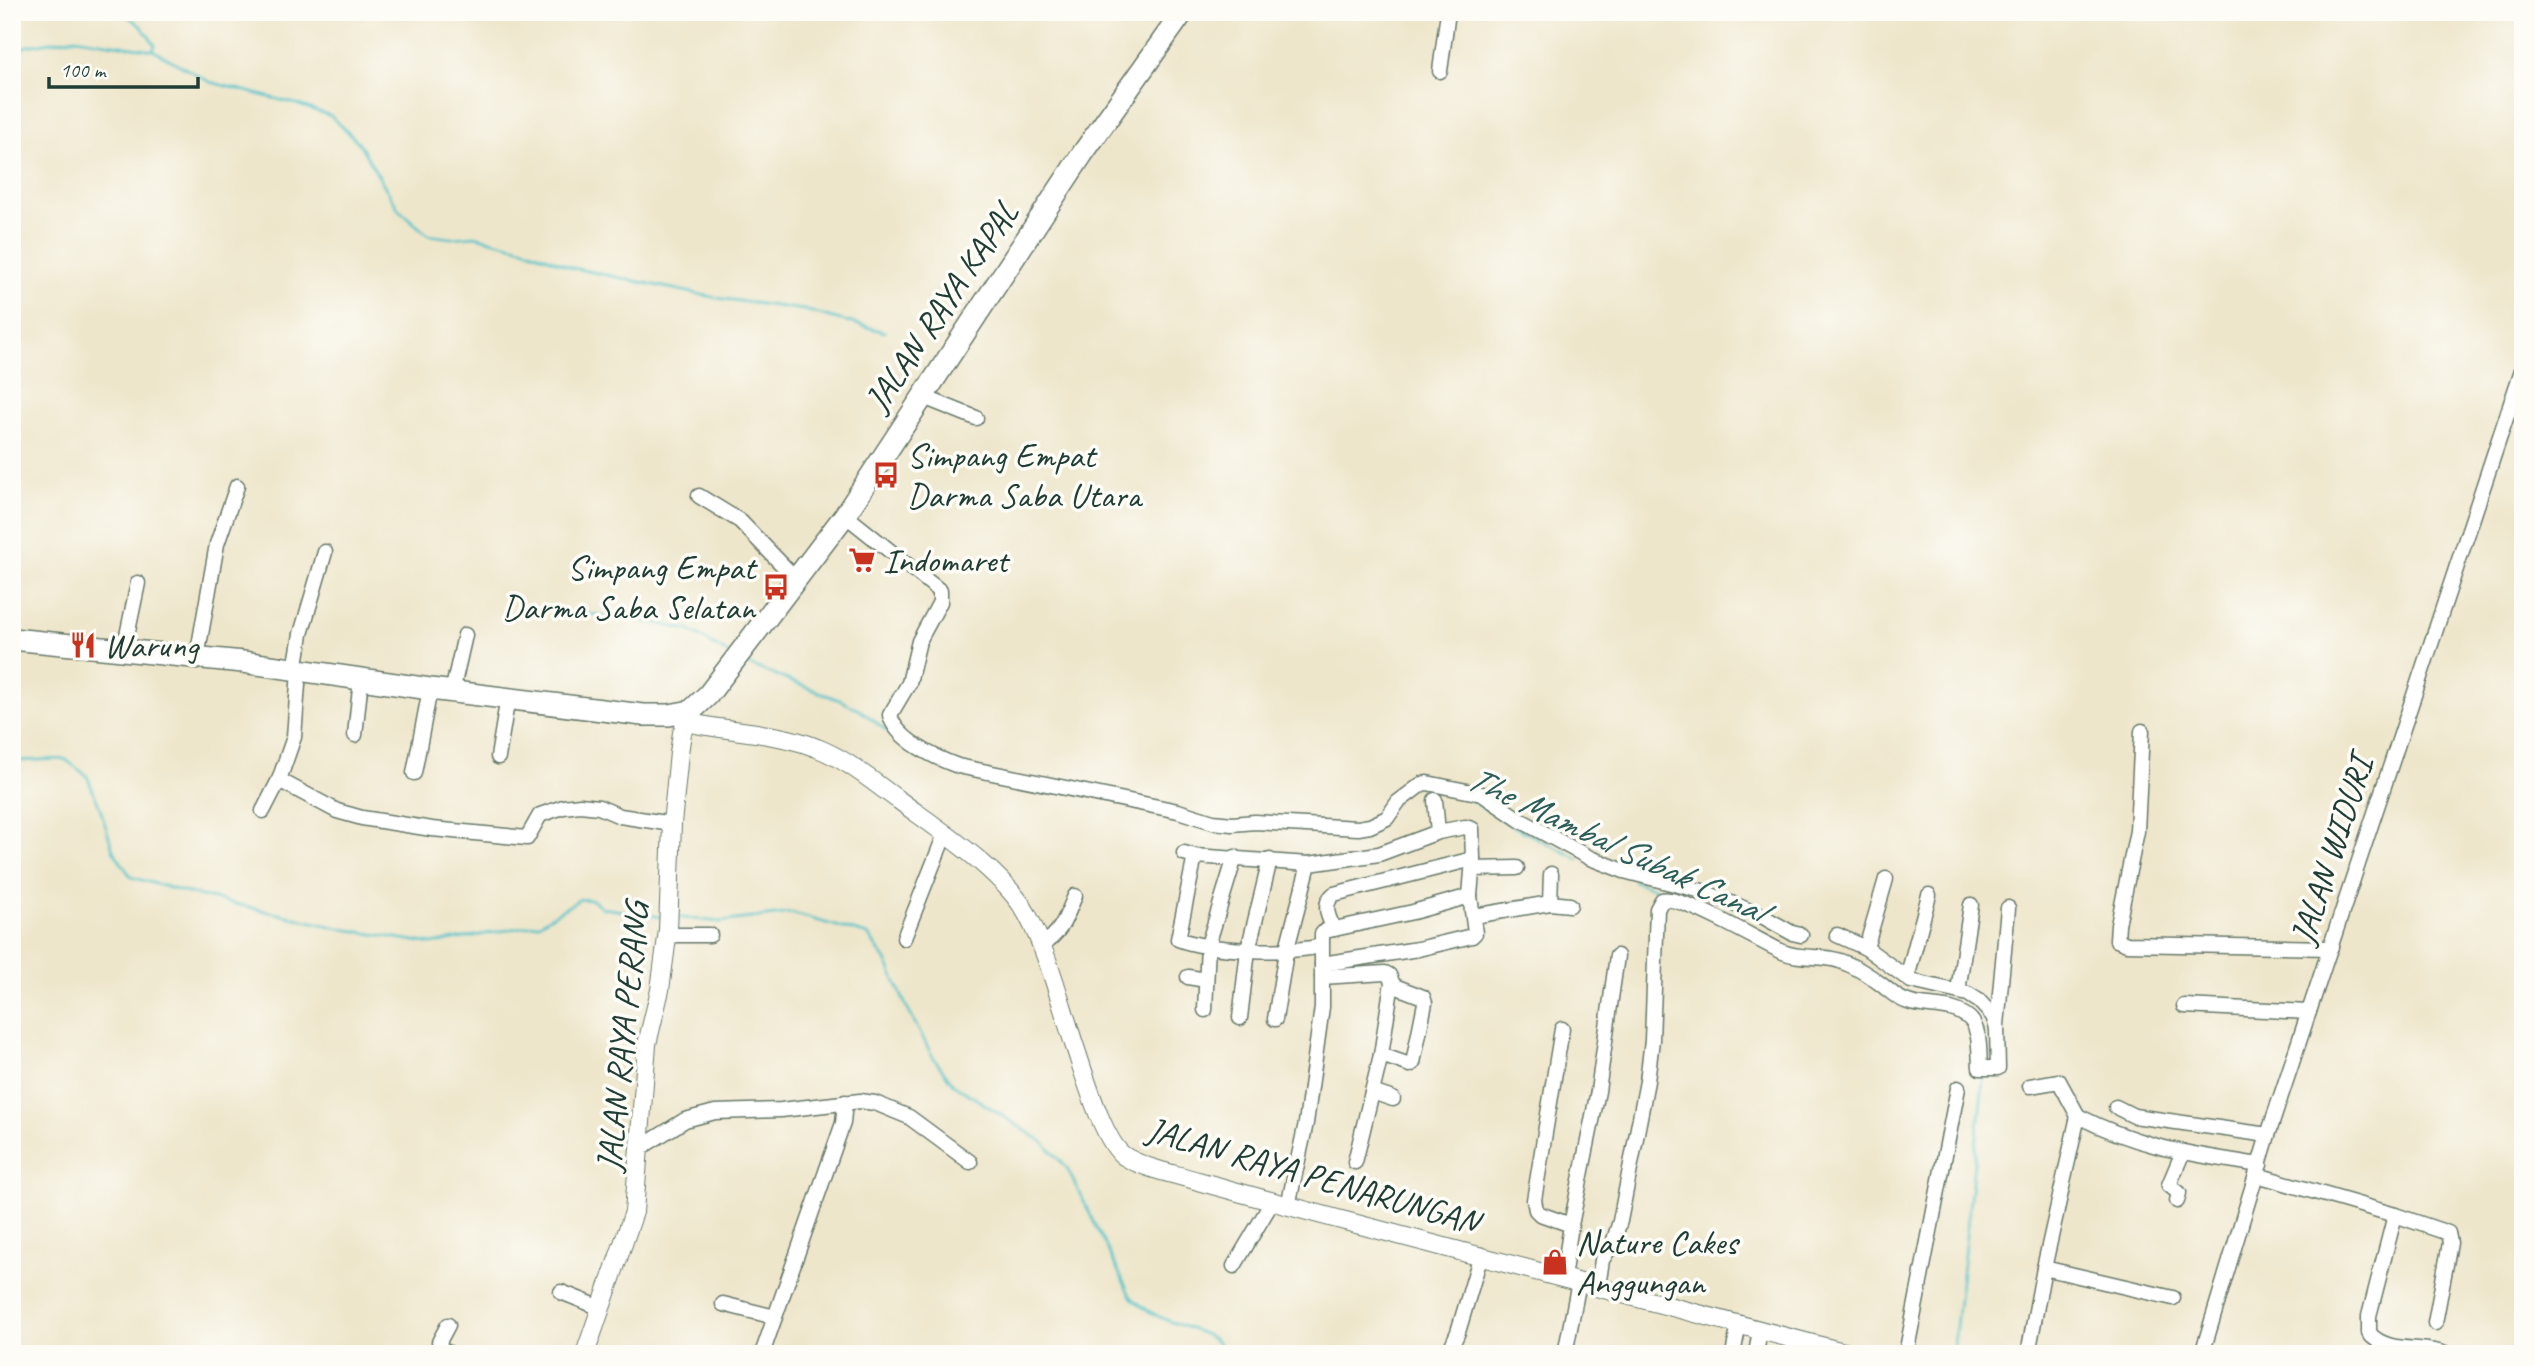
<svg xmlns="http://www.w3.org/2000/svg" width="2535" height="1366" font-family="Caveat,sans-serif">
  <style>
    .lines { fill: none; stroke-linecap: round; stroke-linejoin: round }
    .stream { stroke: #52c1c7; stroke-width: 2.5 }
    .minor-casing { stroke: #677869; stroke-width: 17 }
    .major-casing { stroke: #677869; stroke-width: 20 }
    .highway-casing { stroke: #677869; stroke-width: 24 }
    .minor { stroke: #fff; stroke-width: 14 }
    .major { stroke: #fff; stroke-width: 18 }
    .highway { stroke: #fff; stroke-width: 21 }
    .labels { text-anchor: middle; stroke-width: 7; stroke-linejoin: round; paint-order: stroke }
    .street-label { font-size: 35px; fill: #1f3d34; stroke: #fdfcf7 }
    .poi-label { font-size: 35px; fill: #1f3d34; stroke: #fdfcf7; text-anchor: start }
    .water-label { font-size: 37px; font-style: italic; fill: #2c5e59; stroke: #fdfcf7 }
  </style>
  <rect width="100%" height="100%" fill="#fdfcf7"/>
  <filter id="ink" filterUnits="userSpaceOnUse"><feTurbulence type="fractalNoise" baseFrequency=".0143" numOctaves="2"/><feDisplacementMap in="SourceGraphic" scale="14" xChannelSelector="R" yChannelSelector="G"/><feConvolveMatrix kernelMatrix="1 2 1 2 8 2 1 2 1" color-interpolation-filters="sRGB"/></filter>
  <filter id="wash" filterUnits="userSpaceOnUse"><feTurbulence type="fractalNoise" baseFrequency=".00686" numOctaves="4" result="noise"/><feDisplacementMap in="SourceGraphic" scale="28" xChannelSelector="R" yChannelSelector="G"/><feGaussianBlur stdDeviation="1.57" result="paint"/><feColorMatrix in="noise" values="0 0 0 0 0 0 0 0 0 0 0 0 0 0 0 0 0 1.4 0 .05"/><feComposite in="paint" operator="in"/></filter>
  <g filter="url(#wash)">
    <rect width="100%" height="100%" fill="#eee6cb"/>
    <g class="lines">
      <!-- stream -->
      <g class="stream">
        <path d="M 123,12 L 142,27 L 155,45 L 153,50"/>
        <path d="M 12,52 L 27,46 L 75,38 L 153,50 L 210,82 L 296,104 L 331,116 L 358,142 L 399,210 L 428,235 L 451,238 L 475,236 L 526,249 L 573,268 L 717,298 L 804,310 L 885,332"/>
        <path d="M 556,611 L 631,618 L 689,630 L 729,654"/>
        <path d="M 744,663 L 842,701 L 861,711 L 916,753"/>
        <path d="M 12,761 L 65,759 L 87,776 L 100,808 L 113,850 L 131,877 L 184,892 L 343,929 L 432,944 L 539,924 L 580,899 L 593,900 L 603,908 L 662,917"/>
        <path d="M 1421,793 L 1435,791"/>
        <path d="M 1468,798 L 1511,825 L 1579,859"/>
        <path d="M 1634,881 L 1667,893"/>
        <path d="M 675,917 L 720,922 L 791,913 L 868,935 L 887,962 L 907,1008 L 933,1057 L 953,1084 L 1043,1142 L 1067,1168 L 1131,1297 C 1157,1322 1178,1322 1208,1336 C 1217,1340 1222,1348 1229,1354"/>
        <path d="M 1953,1354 L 1984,1072"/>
      </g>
    </g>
  </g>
  <g filter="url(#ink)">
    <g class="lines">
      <!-- minor casing -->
      <g class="minor-casing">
        <g id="minor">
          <path d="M 1440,71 L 1448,12"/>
          <path d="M 921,396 L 976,418"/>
          <path d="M 699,496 L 740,521 L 795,578"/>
          <path d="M 845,515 L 940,591 L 940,602 L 919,641 L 909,683 L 890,715 C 896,740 936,758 958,766 L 1178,811 L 1213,822 L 1232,824 L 1255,822 L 1358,828 L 1370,826 L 1387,818 L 1398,802 L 1422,784 L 1427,783 L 1482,794 L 1520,820 L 1590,858 L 1624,871 L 1702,891 L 1760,915 L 1792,933 L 1801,935"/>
          <path d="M 124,650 L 138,583"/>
          <path d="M 197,657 L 217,544 L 237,486"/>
          <path d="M 295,670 L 301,634 L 325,552"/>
          <path d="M 452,692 L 465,635"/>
          <path d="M 2142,731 L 2137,831 L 2118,925 L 2117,940 L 2127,944 L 2331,948"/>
          <path d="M 355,735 L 361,679"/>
          <path d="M 498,757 L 508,697"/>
          <path d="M 414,773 L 430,689"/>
          <path d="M 279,780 L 337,811 L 362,818 L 432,829 L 527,838 L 540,815 L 563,807 L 580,805 L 599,807 L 620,816 L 672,824"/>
          <path d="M 1435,800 L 1438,832"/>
          <path d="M 263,811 L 279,780 L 294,737 L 299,671"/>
          <path d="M 1184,853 L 1195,856 L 1309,864"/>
          <path d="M 1195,856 L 1178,939 C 1209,951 1288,954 1321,946"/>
          <path d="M 1473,869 L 1517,868"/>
          <path d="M 1550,903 L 1551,874"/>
          <path d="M 1474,916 L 1550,903 L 1570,905"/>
          <path d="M 1334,929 C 1328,917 1322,904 1334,894 L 1473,859"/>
          <path d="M 667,935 L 710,935"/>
          <path d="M 904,938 L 945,834"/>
          <path d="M 1042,944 C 1061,935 1067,914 1075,896"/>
          <path d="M 1866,948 L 1886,879"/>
          <path d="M 1188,977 L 1206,980"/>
          <path d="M 1322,977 L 1385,973 L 1389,975 L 1392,982 L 1381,1055 L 1355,1162"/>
          <path d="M 1907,978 L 1929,895"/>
          <path d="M 1958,991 L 1971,905"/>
          <path d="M 2184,1006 L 2309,1012"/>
          <path d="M 1205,1010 L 1208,945 L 1235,857"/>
          <path d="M 1240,1018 L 1248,950 L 1270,860"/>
          <path d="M 1275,1019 L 1286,952 L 1309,864 L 1379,854 L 1438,832 L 1465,827 L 1472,829 L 1473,859 L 1470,896 L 1475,933 L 1472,936 L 1418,949 L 1322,964"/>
          <path d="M 1997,1025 L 2008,908"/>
          <path d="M 1562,1029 L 1534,1200 L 1536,1210 L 1540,1214 L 1571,1225"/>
          <path d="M 1381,1055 L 1410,1065 L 1413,1063 L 1425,1003 L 1423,997 L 1392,985"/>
          <path d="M 2030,1086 L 2059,1081 L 2078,1116"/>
          <path d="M 1372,1092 L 1393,1099"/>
          <path d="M 2116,1107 L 2134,1116 L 2268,1135"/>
          <path d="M 640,1148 L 685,1120 L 715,1112 L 781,1110 L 860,1101 L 875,1103 L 909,1117 L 970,1162"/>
          <path d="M 2257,1175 L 2395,1215 L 2448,1233 L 2450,1243 L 2435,1323"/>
          <path d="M 2177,1201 L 2179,1193 L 2169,1185 L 2182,1154"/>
          <path d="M 1288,1206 L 1306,1123 L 1322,1007 L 1322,934 L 1325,931 L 1413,912 L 1470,896"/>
          <path d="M 2395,1215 L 2369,1316 L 2369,1333 C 2387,1355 2422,1344 2445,1354"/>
          <path d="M 1234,1266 L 1272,1202"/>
          <path d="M 2044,1268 L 2173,1298"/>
          <path d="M 1563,1278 L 1571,1225 L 1598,1091 L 1617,956"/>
          <path d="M 1598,1287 L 1602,1260 L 1613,1243 L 1620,1221 L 1647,1081 L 1652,1040 L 1657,909 L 1662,900 C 1681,894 1760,942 1783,952 C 1801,960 1822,954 1840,961 C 1855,966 1869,975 1882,985 C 1890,991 1897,999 1908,1002 C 1928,1009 1951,1003 1969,1018 C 1981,1029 1979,1053 1980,1068 L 1998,1068 L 1997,1029 L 1993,1016 L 1979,1001 L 1968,994 L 1911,981 L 1866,948 L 1837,935"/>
          <path d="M 561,1292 L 601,1308"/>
          <path d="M 723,1304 L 775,1317"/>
          <path d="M 448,1325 L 439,1342 L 441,1349 L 451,1354"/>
          <path d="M 762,1354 L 843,1123 L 845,1102"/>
          <path d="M 1448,1354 L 1458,1332 L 1481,1255"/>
          <path d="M 1565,1354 L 1579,1282"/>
          <path d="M 1733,1354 L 1739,1324"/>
          <path d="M 1756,1354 L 1760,1330"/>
          <path d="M 1793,1354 L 1795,1340"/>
          <path d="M 1906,1354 L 1958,1088"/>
          <path d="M 2028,1354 L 2044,1268 L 2078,1116 C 2140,1148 2192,1154 2260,1165"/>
          <path d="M 2202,1354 L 2268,1135 L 2523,367"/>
        </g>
      </g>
      <!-- major casing -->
      <g class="major-casing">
        <g id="major">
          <path d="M 683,714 L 691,723 C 731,732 779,732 817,748 C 848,760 873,782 900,801 C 938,829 1004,872 1027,914 C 1049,955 1060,1002 1075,1047 C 1084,1073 1103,1141 1124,1156 C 1145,1169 1175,1174 1198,1181 C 1249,1195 1299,1209 1349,1222 C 1517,1265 1684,1310 1851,1354"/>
          <path d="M 585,1354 L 634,1212 L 647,1044 L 660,990 L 668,930 L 672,824 L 679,753 L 682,733 L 687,721"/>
        </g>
      </g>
      <!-- highway casing -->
      <g class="highway-casing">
        <path id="highway" d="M 12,639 L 243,662 L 430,689 L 643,715 L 669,715 L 691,711 L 708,695 L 845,515 L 1083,153 L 1183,12"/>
      </g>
      <!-- minor -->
      <use href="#minor" class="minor"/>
      <!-- major -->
      <use href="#major" class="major"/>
      <!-- highway -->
      <use href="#highway" class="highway"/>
    </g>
  </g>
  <!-- icons -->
  <defs>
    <g id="bus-bare" transform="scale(2.1)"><path d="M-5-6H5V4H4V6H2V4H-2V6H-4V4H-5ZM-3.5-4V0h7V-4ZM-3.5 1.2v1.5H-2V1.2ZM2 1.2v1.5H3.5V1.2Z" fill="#c8321e" stroke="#fdfcf7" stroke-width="2.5" paint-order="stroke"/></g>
    <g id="supermarket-bare" transform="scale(2.1)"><path d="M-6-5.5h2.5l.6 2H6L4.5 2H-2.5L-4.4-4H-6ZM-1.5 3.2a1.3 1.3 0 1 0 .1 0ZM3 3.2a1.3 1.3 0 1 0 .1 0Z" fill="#c8321e" stroke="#fdfcf7" stroke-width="2.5" paint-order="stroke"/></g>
    <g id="restaurant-bare" transform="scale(2.1)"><path d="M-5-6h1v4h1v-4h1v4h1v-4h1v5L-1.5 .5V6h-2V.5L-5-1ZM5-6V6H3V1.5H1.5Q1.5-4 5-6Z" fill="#c8321e" stroke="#fdfcf7" stroke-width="2.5" paint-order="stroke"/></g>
    <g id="shop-bare" transform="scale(2.1)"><path d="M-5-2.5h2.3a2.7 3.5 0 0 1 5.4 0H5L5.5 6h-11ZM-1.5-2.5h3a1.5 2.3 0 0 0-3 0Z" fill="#c8321e" stroke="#fdfcf7" stroke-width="2.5" paint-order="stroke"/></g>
  </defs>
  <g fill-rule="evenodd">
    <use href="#bus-bare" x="886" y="475"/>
    <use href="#supermarket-bare" x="862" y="560"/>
    <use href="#bus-bare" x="776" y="587"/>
    <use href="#restaurant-bare" x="83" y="645"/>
    <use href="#shop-bare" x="1555" y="1262"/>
  </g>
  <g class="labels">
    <!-- street labels -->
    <g class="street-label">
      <text transform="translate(941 306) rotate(-56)" y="12">JALAN RAYA KAPAL</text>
      <text transform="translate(2331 850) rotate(-72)" y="12">JALAN WIDURI</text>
      <text transform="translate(622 1037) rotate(-84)" y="12">JALAN RAYA PERANG</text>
      <text transform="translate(1313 1175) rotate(16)" y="12">JALAN RAYA PENARUNGAN</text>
    </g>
    <!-- poi labels -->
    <g class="poi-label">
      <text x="907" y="467">Simpang Empat<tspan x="907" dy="40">Darma Saba Utara</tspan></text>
      <text x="883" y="572">Indomaret</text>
      <text x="755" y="579" text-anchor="end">Simpang Empat<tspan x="755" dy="40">Darma Saba Selatan</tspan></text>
      <text x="104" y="657">Warung</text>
      <text x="1576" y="1254">Nature Cakes<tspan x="1576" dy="40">Anggungan</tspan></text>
    </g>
    <!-- water labels -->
    <g class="water-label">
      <text transform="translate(1616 843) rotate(25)" y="13">The Mambal Subak Canal</text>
    </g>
  </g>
  <!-- margin -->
  <rect width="2535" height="1366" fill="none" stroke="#fdfcf7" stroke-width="42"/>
  <!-- scale -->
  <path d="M49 77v10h149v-10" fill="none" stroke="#1f3d34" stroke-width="3.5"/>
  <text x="60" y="77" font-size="21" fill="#1f3d34" stroke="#fdfcf7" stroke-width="5" paint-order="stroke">100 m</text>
</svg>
